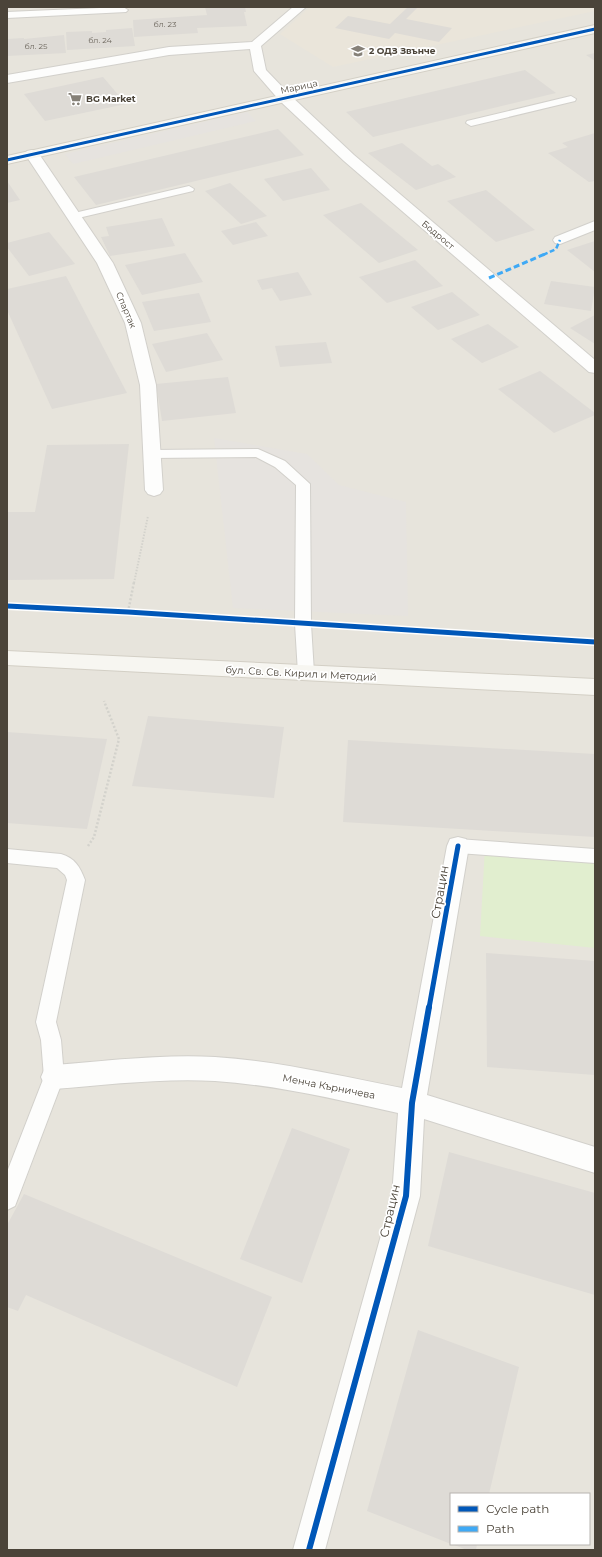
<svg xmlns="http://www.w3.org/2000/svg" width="602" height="1557" font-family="Montserrat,sans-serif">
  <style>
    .residential { fill: #e7e4dc; fill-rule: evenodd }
    .education { fill: #eae5da }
    .green { fill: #e1eecf }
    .parking { fill: #e6e3df }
    .building { fill: #dedbd6 }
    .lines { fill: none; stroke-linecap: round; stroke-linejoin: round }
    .lane-casing { stroke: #d2d0cb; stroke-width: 2 }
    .street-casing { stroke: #d2d0cb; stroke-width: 2 }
    .secondary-casing { stroke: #d3cfc5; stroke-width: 2 }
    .path-far1 { stroke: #d3d2cc; stroke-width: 2; stroke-dasharray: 1.5 1.5; stroke-linecap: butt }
    .path { stroke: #d3d2cc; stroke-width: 2.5; stroke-dasharray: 2 2; stroke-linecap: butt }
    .lane { fill: #fdfdfc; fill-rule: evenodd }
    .street { fill: #fdfdfc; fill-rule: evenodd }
    .secondary { fill: #f7f6f1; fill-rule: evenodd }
    .quiet-far1 { stroke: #3fa9f5; stroke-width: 2.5; stroke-dasharray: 5 2.5; stroke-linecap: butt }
    .quiet { stroke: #3fa9f5; stroke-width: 3; stroke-dasharray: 6 3; stroke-linecap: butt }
    .cycleway-far2-casing { stroke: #fff; stroke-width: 4.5 }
    .cycleway-far1-casing { stroke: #fff; stroke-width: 8 }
    .cycleway-casing { stroke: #fff; stroke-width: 9 }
    .cycleway-far2 { stroke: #0057b8; stroke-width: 3 }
    .cycleway-far1 { stroke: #0057b8; stroke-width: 5 }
    .cycleway { stroke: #0057b8; stroke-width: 6 }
    .labels { text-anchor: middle; stroke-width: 3.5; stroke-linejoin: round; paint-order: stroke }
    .number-label { font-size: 8px; fill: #706a61 }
    .far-poi-label { font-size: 9px; font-weight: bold; fill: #4b4439; stroke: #fff; text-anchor: start }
    .far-street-label { font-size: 9px; fill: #4b4439; stroke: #fff }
    .street-label { font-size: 10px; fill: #4b4439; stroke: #fff }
    .near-street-label { font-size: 12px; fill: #4b4439; stroke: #fff }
  </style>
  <rect width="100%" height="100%" fill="#f4f2ee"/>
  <!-- residential -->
  <path class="residential" d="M 7,7 L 595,7 L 595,1550 L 7,1550 ZM 451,1494 L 589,1494 L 589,1544 L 451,1544 Z"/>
  <!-- education -->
  <path class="education" d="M 310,7 L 595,7 L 595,11 L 333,67 L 280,34 Z"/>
  <!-- green -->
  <path class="green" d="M 485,847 L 595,855 L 595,948 L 480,936 Z"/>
  <!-- parking -->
  <g class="parking">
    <path d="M 247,112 L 256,121 L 73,164 L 65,154 Z"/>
    <path d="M 214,438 L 307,454 L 339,485 L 406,502 L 408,616 L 233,608 Z"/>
  </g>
  <!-- building -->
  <g class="building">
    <path d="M 205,7 L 245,7 L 246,12 L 244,12 L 247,26 L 197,28 L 198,33 L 134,37 L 133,20 L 207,15 Z"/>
    <path d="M 408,7 L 418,7 L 406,19 L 452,28 L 439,42 L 395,33 L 389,39 L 335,28 L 348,16 L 390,24 Z"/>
    <path d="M 132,28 L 135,46 L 67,50 L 66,32 L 92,31 L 92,33 L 106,32 L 106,30 Z"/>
    <path d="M 64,35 L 66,53 L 7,56 L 7,39 L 24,38 L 24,39 Z"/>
    <path d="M 595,53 L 595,61 L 586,55 Z"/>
    <path d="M 525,70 L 556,93 L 373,137 L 346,112 Z"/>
    <path d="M 103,77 L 126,104 L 45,121 L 24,94 Z"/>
    <path d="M 278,129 L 304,155 L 96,205 L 74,177 Z"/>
    <path d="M 595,133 L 595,181 L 589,182 L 548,153 L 568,147 L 562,143 Z"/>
    <path d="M 402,143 L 432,166 L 438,164 L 456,177 L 416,190 L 368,153 Z"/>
    <path d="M 311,168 L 330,190 L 283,201 L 264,179 Z"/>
    <path d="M 7,181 L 20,200 L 7,203 Z"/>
    <path d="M 230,183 L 267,216 L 241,224 L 205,191 Z"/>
    <path d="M 486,190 L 535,230 L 496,242 L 447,201 Z"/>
    <path d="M 361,203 L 418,250 L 379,263 L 323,215 Z"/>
    <path d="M 162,218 L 175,246 L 110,256 L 101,237 L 109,236 L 106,227 Z"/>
    <path d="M 256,222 L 268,236 L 233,245 L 221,231 Z"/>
    <path d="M 49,232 L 75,264 L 29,276 L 7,247 L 7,243 Z"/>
    <path d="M 595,241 L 595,272 L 567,250 Z"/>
    <path d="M 185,253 L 203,282 L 142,295 L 125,265 Z"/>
    <path d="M 415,260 L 443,286 L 387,303 L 359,277 Z"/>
    <path d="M 298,272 L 312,295 L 280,301 L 272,288 L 262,290 L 257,280 Z"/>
    <path d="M 66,276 L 127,393 L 52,409 L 7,310 L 7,289 Z"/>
    <path d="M 551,281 L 595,287 L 591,311 L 544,304 Z"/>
    <path d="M 452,292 L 480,315 L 438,330 L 411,307 Z"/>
    <path d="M 199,293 L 211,322 L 154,331 L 142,302 Z"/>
    <path d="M 595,315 L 595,344 L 570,328 Z"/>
    <path d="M 488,324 L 519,347 L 482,363 L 451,339 Z"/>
    <path d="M 207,333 L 223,360 L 166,372 L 152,344 Z"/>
    <path d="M 326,342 L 332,363 L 280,367 L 275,346 Z"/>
    <path d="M 540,371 L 595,413 L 595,415 L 554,433 L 498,389 Z"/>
    <path d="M 228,377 L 236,413 L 162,421 L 156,384 Z"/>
    <path d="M 129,444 L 114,579 L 7,580 L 7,512 L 35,512 L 47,445 Z"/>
    <path d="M 148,716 L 284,727 L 274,798 L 132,786 Z"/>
    <path d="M 7,732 L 107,739 L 87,829 L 7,823 Z"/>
    <path d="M 348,740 L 595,754 L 595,837 L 343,822 Z"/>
    <path d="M 486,953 L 595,961 L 595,1075 L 487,1067 Z"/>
    <path d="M 292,1128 L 350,1149 L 302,1283 L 240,1259 Z"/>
    <path d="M 449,1152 L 595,1193 L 595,1295 L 428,1246 Z"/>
    <path d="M 24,1194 L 272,1297 L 237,1387 L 26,1295 L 18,1311 L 7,1307 L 7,1225 Z"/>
    <path d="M 418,1330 L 519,1367 L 489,1494 L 451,1494 L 451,1544 L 367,1511 Z"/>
    <path d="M 452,1544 L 477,1544 L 476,1550 L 467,1550 Z"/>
  </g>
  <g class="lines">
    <!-- lane casing -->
    <g class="lane-casing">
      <g id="lane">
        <path d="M 123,7 L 128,10 L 126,12 L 7,18 L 7,12 Z"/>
        <path d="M 571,96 L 576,99 L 575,101 L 471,126 L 466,123 L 467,121 Z"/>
        <path d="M 189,186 L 194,189 L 193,191 L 74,219 L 68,216 L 70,214 Z"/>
        <path d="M 258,449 L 285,461 L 310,484 L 311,624 L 314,673 L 312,677 L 306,679 L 300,677 L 298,673 L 295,624 L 296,485 L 275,467 L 256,457 L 151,458 L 146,457 L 144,454 L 146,451 L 151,450 Z"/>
        <path d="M 458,839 L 595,849 L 595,863 L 458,853 L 452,851 L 449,846 L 452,841 Z"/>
        <path d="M 7,849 L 61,854 C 75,858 80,867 85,880 L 56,1022 L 61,1040 L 64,1077 L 15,1206 L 7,1210 L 7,1172 L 44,1077 L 41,1040 L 36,1022 L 67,880 L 65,875 L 57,868 L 7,863 Z"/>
      </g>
    </g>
    <!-- street casing -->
    <g class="street-casing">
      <g id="street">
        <path d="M 293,7 L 306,7 L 261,46 L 266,70 L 290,95 L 354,155 L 595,360 L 595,373 L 589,372 L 344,161 L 280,101 L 254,71 L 250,49 L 169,55 L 7,83 L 7,75 L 169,47 L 252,42 Z"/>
        <path d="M 32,150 L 37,151 L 113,263 L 141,323 L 156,385 L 163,490 L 160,494 L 154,496 L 148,494 L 145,490 L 140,385 L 125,323 L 97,263 L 25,154 L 27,151 Z"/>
        <path d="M 595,221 L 595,230 L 560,244 L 555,243 L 553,240 L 555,237 Z"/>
        <path d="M 458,837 L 466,839 L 469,846 L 427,1095 L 595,1147 L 595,1173 L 424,1119 L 420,1196 L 325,1550 L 293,1550 L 392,1196 L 398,1113 C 338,1100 277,1085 215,1081 C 161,1078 107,1085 54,1089 L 45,1086 L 41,1077 L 45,1068 L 54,1065 C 107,1061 162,1054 215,1057 C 278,1061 340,1076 402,1088 L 447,846 L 450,839 Z"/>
      </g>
    </g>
    <!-- secondary casing -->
    <g class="secondary-casing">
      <g id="secondary">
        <path d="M 595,25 L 595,33 L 7,164 L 7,156 Z"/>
        <path d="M 7,651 L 595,679 L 595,695 L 7,665 Z"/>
      </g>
    </g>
    <!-- path-far1 -->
    <path class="path-far1" d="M 134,583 L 148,516"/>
    <!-- path -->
    <g class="path">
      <path d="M 128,612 L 134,582"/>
      <path d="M 88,846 L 94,837 L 119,739 L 104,701"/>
    </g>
    <!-- lane -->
    <use href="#lane" class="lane"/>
    <!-- street -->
    <use href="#street" class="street"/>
    <!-- secondary -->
    <use href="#secondary" class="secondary"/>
    <!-- quiet-far1 -->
    <path class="quiet-far1" d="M 543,255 L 556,249 L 560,240"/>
    <!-- quiet -->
    <path class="quiet" d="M 489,278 L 545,254"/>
    <!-- cycleway-far2 casing -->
    <g class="cycleway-far2-casing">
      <path id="cycleway-far2" d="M 7,160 L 595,29"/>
    </g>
    <!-- cycleway-far1 casing -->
    <g class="cycleway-far1-casing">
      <g id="cycleway-far1">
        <path d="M 7,606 L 128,612 L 595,642"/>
        <path d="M 429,1008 L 458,846"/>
      </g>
    </g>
    <!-- cycleway casing -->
    <g class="cycleway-casing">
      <path id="cycleway" d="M 309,1550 L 406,1196 L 412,1103 L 429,1007"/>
    </g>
    <!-- cycleway-far2 -->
    <use href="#cycleway-far2" class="cycleway-far2"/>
    <!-- cycleway-far1 -->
    <use href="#cycleway-far1" class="cycleway-far1"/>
    <!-- cycleway -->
    <use href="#cycleway" class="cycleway"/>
  </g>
  <!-- icons -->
  <defs>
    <g id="school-bare" transform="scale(1.08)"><path d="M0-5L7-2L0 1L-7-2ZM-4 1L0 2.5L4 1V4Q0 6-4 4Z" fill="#868178" stroke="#fff" stroke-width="2.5" paint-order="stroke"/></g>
    <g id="supermarket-bare" transform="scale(1.08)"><path d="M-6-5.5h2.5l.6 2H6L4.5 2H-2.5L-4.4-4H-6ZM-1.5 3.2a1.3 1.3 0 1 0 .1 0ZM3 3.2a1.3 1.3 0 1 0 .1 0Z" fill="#868178" stroke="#fff" stroke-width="2.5" paint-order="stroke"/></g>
  </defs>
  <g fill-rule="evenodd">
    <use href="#school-bare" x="358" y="51"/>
    <use href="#supermarket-bare" x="75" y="99"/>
  </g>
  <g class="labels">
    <!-- number labels -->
    <g class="number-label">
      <text x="165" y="27">бл. 23</text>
      <text x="100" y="43">бл. 24</text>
      <text x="36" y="49">бл. 25</text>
    </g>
    <!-- far-poi labels -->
    <g class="far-poi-label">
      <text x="369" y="54">2 ОДЗ Звънче</text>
      <text x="86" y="102">BG Market</text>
    </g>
    <!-- far-street labels -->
    <g class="far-street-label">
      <text transform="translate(299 87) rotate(-12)" y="3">Марица</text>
      <text transform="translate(438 235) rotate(40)" y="3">Бодрост</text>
      <text transform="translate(126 310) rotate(67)" y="3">Спартак</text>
    </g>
    <!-- street labels -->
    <g class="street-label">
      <text transform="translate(301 673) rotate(3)" y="4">бул. Св. Св. Кирил и Методий</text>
      <text transform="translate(329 1086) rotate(11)" y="4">Менча Кърничева</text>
    </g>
    <!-- near-street labels -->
    <g class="near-street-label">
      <text transform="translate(440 892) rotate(-80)" y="4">Страцин</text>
      <text transform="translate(390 1211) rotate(-77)" y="4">Страцин</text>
    </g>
  </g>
  <!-- border -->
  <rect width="602" height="1557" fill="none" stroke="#4b4439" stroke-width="16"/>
  <!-- legend -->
  <rect x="450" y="1493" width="140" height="52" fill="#ffffff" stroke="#b7b4b0"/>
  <rect x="458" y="1506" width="20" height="6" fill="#0057b8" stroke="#b7b4b0"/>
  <text x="486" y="1513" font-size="12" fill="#4b4439">Cycle path</text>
  <rect x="458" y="1526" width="20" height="6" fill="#3fa9f5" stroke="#b7b4b0"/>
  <text x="486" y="1533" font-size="12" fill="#4b4439">Path</text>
</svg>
